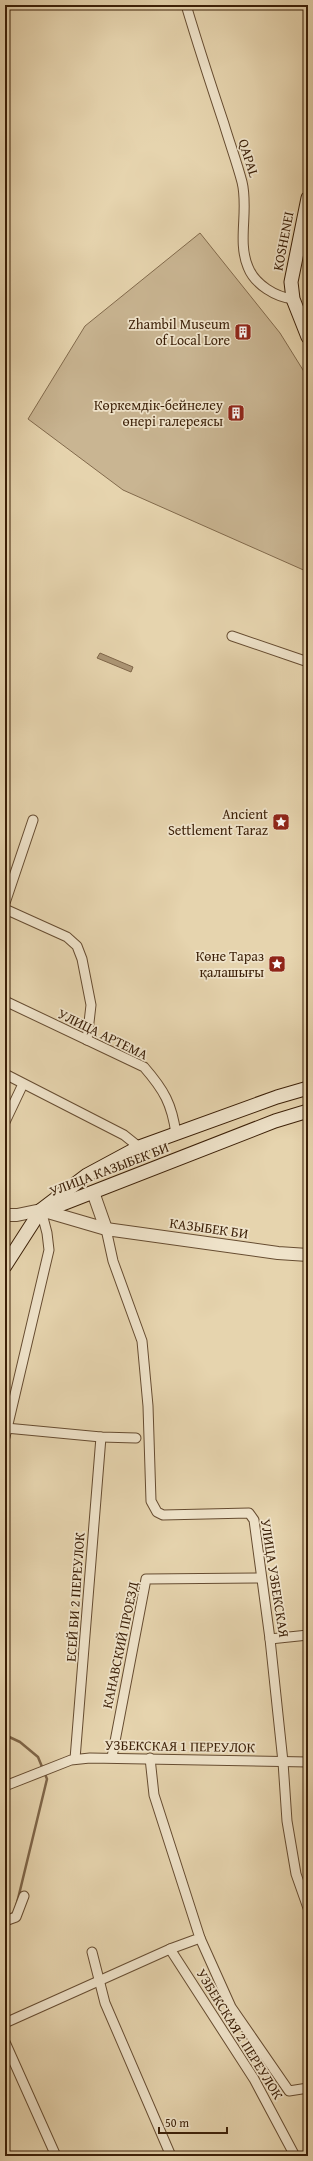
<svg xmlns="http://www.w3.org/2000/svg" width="313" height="2161" font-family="'Gentium Book Plus',serif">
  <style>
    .green { fill: #c9b592; stroke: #826a4c }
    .water { fill: #ac9675; stroke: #7f6649 }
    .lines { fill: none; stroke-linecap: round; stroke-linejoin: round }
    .stream { stroke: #7f6649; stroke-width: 2.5 }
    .minor-casing { stroke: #664c31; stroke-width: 11 }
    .tertiary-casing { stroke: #664c31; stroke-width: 14 }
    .secondary-casing { stroke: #3b1f07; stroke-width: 15 }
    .minor { stroke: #efe3ca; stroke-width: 9 }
    .tertiary { stroke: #efe3ca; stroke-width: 12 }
    .secondary { stroke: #efe3ca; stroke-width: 13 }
    .labels { text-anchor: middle; stroke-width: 3.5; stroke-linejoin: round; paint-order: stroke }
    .street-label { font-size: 14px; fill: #3b1f07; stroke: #efe3ca }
    .poi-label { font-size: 14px; fill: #3b1f07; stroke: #efe3ca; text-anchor: end }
  </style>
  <rect width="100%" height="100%" fill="#e6d4ae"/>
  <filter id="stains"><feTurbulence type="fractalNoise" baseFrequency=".005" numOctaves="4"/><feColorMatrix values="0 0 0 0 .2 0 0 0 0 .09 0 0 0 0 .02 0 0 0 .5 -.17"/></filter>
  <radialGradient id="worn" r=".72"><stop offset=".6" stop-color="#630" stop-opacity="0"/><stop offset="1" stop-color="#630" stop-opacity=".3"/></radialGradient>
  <!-- green -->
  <path class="green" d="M 200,233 L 280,333 L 308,378 L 308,572 L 123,490 L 28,419 L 85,326 Z"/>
  <!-- water -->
  <path class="water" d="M 100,653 L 133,667 L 131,672 L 97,658 Z"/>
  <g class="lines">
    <!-- stream -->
    <g class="stream">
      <path d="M 5,1735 L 20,1742 L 38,1757 L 47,1779 L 16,1907"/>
      <path d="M 5,1915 L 9,1915 L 15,1912"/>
    </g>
    <!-- minor casing -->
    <g class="minor-casing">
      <g id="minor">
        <path d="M 186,5 C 198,45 211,85 224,124 C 230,144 237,163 242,182 C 249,210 237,241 248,267 C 255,285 276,297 293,299"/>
        <path d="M 232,636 L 308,662"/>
        <path d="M 5,903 L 33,820"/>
        <path d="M 5,909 L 67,937 L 77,946 L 82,959 L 91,1005 L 87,1040"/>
        <path d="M 5,1001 L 144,1067 C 164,1090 172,1104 176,1134"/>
        <path d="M 5,1074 L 124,1135 L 139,1147"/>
        <path d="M 5,1122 L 23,1084"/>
        <path d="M 106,1229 L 113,1261 L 142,1341 L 148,1406 L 151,1501 L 157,1512 L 163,1515 L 249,1513 L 254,1520 L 270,1639 L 283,1762 L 287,1821 L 296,1874 L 308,1908"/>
        <path d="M 6,1428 L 101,1437 L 136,1438"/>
        <path d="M 5,1437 L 49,1250 L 47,1233 L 41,1210"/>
        <path d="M 270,1639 L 308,1635"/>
        <path d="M 112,1757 L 146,1579 L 261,1578"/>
        <path d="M 75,1759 L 101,1437"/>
        <path d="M 5,1786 L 71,1760 L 90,1758 L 308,1762"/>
        <path d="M 5,1921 L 16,1917 L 24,1896"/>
        <path d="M 200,1938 L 231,2007 L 289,2091 L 308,2088"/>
        <path d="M 170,1949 L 254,2079 L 295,2156"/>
        <path d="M 92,1952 L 105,2003 L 171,2156"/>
        <path d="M 5,2023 L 170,1949 L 200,1938 L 154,1795 L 150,1758"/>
        <path d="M 5,2042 L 56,2156"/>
      </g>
    </g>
    <!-- tertiary casing -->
    <g class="tertiary-casing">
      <g id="tertiary">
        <path d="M 93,1192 L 106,1229"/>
        <path d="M 5,1215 L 17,1215 L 41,1210 L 106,1229 L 278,1253 L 308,1255"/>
      </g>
    </g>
    <!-- secondary casing -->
    <g class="secondary-casing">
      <g id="secondary">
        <path d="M 308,198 L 291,282 L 293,299 L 308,337"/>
        <path d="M 47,1210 L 275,1121 L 308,1111"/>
        <path d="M 5,1266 L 41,1210 L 87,1175 L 139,1147 L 277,1097 L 308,1088"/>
      </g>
    </g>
    <!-- minor -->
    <use href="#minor" class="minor"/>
    <!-- tertiary -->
    <use href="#tertiary" class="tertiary"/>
    <!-- secondary -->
    <use href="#secondary" class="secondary"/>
  </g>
  <!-- icons -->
  <defs>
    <g id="building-square" transform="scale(0.9)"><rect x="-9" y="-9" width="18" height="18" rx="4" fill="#8f2418" stroke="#efe3ca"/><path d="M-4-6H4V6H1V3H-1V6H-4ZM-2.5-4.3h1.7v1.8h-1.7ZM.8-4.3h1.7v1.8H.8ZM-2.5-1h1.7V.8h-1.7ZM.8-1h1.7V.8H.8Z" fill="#fff"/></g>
    <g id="sight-square" transform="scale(0.9)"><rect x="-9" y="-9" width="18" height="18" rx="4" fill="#8f2418" stroke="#efe3ca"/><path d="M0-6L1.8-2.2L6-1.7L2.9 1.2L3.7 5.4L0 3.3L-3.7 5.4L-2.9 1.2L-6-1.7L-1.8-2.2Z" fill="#fff"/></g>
  </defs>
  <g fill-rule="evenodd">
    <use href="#building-square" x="243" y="332"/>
    <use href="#building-square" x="236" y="413"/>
    <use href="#sight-square" x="281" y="822"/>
    <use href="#sight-square" x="277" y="964"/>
  </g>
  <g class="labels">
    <!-- street labels -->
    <g class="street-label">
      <text transform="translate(249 158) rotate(73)" y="5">QAPAL</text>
      <text transform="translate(283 241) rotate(-79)" y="5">KOSHENEI</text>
      <text transform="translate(103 1034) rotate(26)" y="5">УЛИЦА АРТЕМА</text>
      <text transform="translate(109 1169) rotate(-21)" y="5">УЛИЦА КАЗЫБЕК БИ</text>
      <text transform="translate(209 1228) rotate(8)" y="5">КАЗЫБЕК БИ</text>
      <text transform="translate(275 1578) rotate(81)" y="5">УЛИЦА УЗБЕКСКАЯ</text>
      <text transform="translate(75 1597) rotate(-86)" y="5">ЕСЕЙ БИ 2 ПЕРЕУЛОК</text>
      <text transform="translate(120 1645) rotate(-78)" y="5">КАНАВСКИЙ ПРОЕЗД</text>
      <text transform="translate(180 1746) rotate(1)" y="5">УЗБЕКСКАЯ 1 ПЕРЕУЛОК</text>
      <text transform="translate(240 2034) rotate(58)" y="5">УЗБЕКСКАЯ 2 ПЕРЕУЛОК</text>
    </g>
    <!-- poi labels -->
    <g class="poi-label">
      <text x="230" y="329">Zhambil Museum<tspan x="230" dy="16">of Local Lore</tspan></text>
      <text x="223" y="410">Көркемдік-бейнелеу<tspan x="223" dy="16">өнері галереясы</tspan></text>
      <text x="268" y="819">Ancient<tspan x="268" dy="16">Settlement Taraz</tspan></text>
      <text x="264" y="961">Көне Тараз<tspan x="264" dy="16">қалашығы</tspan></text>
    </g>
  </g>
  <!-- margin -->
  <rect width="313" height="2161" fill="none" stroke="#e6d4ae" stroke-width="20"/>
  <rect x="6" y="6" width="301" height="2149" fill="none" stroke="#3b1f07" stroke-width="2"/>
  <rect x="10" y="10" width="293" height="2141" fill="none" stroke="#3b1f07"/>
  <!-- scale -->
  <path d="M159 2127v6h68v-6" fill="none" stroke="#3b1f07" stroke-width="2"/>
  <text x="165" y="2127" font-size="12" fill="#3b1f07" stroke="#efe3ca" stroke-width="3" paint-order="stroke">50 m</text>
  <rect width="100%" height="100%" filter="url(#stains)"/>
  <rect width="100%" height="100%" fill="url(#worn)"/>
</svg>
